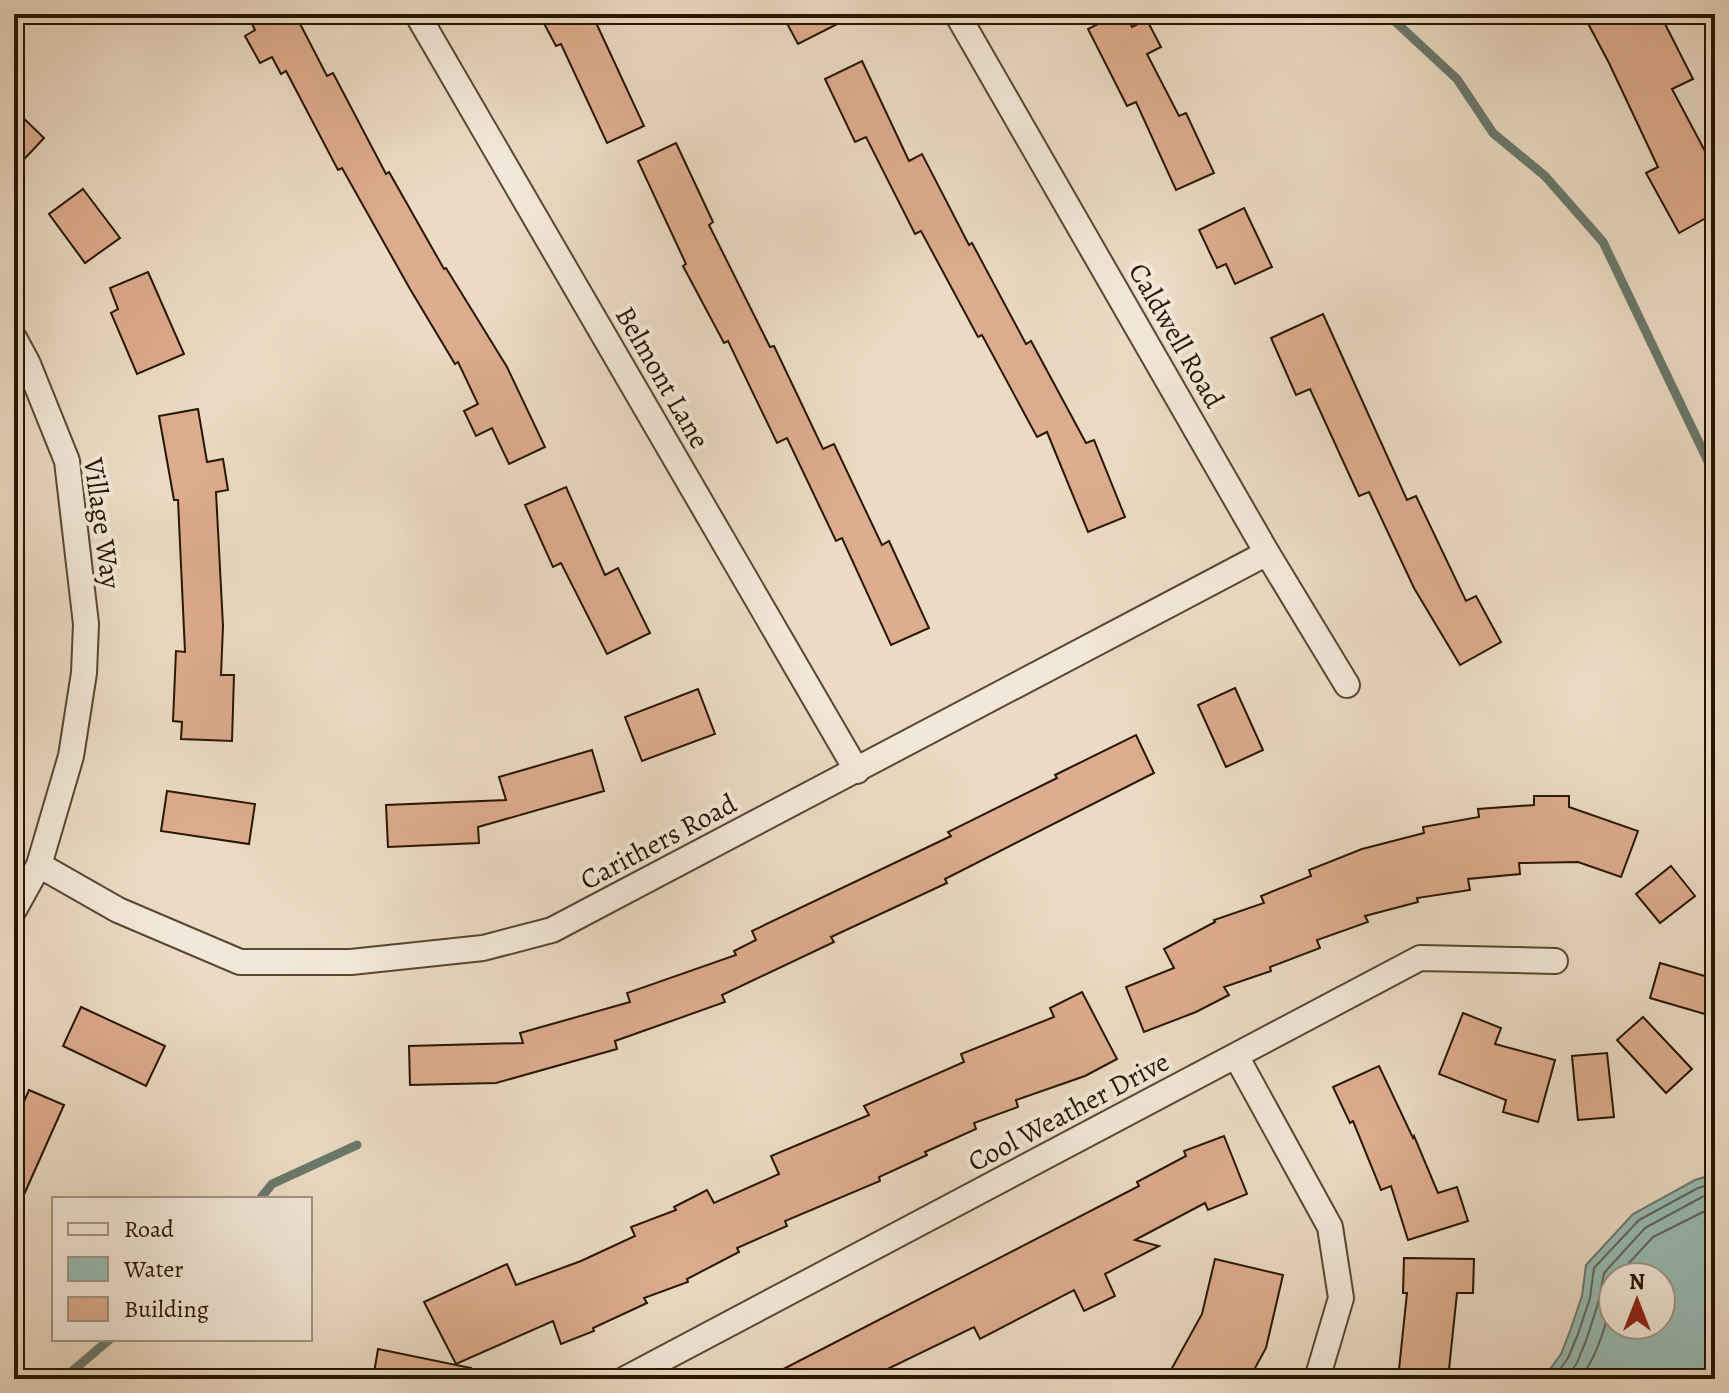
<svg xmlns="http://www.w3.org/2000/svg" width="1729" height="1393" font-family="Alegreya,serif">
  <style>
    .water { fill: #98bbb4; stroke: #6b796c; stroke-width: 2; fill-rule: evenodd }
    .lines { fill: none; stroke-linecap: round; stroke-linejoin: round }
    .shore { stroke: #60685a; stroke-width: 2 }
    .stream { stroke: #6b796c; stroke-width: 9 }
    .building { fill: #deac8e; stroke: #271600; stroke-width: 2 }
    .minor-casing { stroke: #584731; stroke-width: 28 }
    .minor { stroke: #f2e8d9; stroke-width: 24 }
    .labels { text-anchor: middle; stroke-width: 8; stroke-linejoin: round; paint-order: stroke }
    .street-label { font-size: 28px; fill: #271600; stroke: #f2e8d9 }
  </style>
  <rect width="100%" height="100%" fill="#ebdbc4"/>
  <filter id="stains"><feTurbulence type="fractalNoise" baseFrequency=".0025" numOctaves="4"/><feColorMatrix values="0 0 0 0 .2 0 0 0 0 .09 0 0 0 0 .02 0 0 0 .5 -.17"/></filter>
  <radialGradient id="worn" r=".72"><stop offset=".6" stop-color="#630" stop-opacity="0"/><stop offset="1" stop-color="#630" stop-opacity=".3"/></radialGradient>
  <!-- water -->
  <path class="water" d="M 1715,1174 L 1715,1379 L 1543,1379 L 1561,1354 L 1570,1331 L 1582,1296 L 1586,1265 L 1633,1214 L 1695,1180 ZM 1613,1277 L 1661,1277 L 1661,1325 L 1613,1325 Z"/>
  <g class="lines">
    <!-- shore -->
    <g class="shore">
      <path d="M 1616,1277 L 1653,1237 L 1715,1206"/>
      <path d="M 1553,1379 L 1568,1358 L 1578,1334 L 1590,1298 L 1594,1268 L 1639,1220 L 1698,1188 L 1715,1183"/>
      <path d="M 1565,1379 L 1577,1363 L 1587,1338 L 1599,1300 L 1604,1273 L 1645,1228 L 1702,1197 L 1715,1193"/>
      <path d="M 1580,1379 C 1598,1355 1609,1318 1613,1289"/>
    </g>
    <!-- stream -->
    <g class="stream">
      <path d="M 1387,14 L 1457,79 L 1493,133 L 1545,176 L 1603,242 L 1715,476"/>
      <path d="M 260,1199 L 272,1184 L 357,1145"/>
      <path d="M 63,1379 L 110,1339"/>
    </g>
  </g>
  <!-- building -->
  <g class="building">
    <path d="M 247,14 L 295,14 L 327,76 L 333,73 L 386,174 L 389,172 L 444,269 L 446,268 L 507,367 L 545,447 L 509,464 L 492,428 L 476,436 L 464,411 L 478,404 L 458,362 L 455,364 L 410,289 L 342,168 L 338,170 L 286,71 L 281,74 L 272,57 L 260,63 L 245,36 L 255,30 Z"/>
    <path d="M 539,14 L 592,14 L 644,126 L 607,143 L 561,44 L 556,46 Z"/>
    <path d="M 782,14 L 857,14 L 798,44 Z"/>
    <path d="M 1118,14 L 1126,14 L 1132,27 L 1147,20 L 1161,47 L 1147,54 L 1179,116 L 1186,113 L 1214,173 L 1176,190 L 1136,102 L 1127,106 L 1088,29 Z"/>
    <path d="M 1583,14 L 1660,14 L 1693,79 L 1672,89 L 1714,168 L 1706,172 L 1715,189 L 1715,213 L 1679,233 L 1646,173 L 1658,167 L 1609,63 Z"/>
    <path d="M 862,61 L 909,161 L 922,154 L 969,245 L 972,243 L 1026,344 L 1031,341 L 1086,443 L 1094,440 L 1125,517 L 1088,532 L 1047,432 L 1037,437 L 982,335 L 978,337 L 921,231 L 915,234 L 866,137 L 855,142 L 825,79 Z"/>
    <path d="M 14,109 L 44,138 L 14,170 Z"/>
    <path d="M 676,143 L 713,222 L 709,225 L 770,347 L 774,346 L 823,449 L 834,444 L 882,545 L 889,541 L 929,628 L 891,645 L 842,538 L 836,541 L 787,438 L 777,443 L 728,341 L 724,343 L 683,266 L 686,264 L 638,161 Z"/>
    <path d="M 83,189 L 120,238 L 85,263 L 49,214 Z"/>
    <path d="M 1244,208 L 1272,267 L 1235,284 L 1226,264 L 1217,268 L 1199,230 Z"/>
    <path d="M 148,272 L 184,354 L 137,374 L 111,313 L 118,309 L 110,288 Z"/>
    <path d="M 1323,314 L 1407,500 L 1416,496 L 1466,601 L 1476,596 L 1501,642 L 1460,665 L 1414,588 L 1369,492 L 1359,496 L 1310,389 L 1296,395 L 1271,338 Z"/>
    <path d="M 198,409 L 207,462 L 223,459 L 228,490 L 216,492 L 223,626 L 221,675 L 234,675 L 232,741 L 181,739 L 182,722 L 173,721 L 176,651 L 185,652 L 178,500 L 174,500 L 159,416 Z"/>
    <path d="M 566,487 L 605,575 L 618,568 L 650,633 L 607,654 L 561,563 L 553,567 L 525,505 Z"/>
    <path d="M 1235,688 L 1263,750 L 1226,767 L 1198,705 Z"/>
    <path d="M 698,689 L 715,734 L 642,761 L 625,717 Z"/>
    <path d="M 1136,735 L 1154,773 L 945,879 L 947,883 L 831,937 L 834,942 L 722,995 L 725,1002 L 615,1041 L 617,1049 L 496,1083 L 410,1085 L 409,1046 L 523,1043 L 520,1033 L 630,1002 L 627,993 L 736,955 L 734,951 L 756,940 L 752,931 L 951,836 L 948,832 L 1057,778 L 1055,775 Z"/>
    <path d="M 592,750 L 604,791 L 478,827 L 479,843 L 388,847 L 386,805 L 506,800 L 499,777 Z"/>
    <path d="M 167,791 L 255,804 L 249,844 L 161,831 Z"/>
    <path d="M 1534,796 L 1569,796 L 1569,807 L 1638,831 L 1621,877 L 1578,862 L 1519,863 L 1520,874 L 1468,879 L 1470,890 L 1417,898 L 1418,902 L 1365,916 L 1368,922 L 1317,940 L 1320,948 L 1270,967 L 1271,971 L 1224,987 L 1229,995 L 1196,1012 L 1144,1032 L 1126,987 L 1174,968 L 1164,949 L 1215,922 L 1214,920 L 1264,903 L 1261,896 L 1311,876 L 1309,870 L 1362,849 L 1424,833 L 1423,827 L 1479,817 L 1478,809 L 1534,805 Z"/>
    <path d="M 1671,866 L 1695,896 L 1660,923 L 1636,894 Z"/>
    <path d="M 1660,963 L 1715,979 L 1715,1017 L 1650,998 Z"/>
    <path d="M 1082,992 L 1117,1059 L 1085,1076 L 1016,1100 L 1018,1107 L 974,1123 L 976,1129 L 925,1152 L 927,1155 L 879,1177 L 880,1181 L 785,1221 L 787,1226 L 737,1248 L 739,1252 L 687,1279 L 688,1282 L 644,1298 L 647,1303 L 593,1328 L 594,1331 L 561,1344 L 553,1321 L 456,1364 L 424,1302 L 507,1264 L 516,1285 L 581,1261 L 635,1236 L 631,1227 L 676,1210 L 674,1207 L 707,1190 L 714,1203 L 779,1174 L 771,1156 L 869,1115 L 864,1106 L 964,1062 L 961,1054 L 1054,1017 L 1050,1008 Z"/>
    <path d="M 81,1007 L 165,1046 L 146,1086 L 63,1046 Z"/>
    <path d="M 1463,1013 L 1501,1028 L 1495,1044 L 1555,1060 L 1538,1122 L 1503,1112 L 1506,1100 L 1439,1074 Z"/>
    <path d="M 1643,1017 L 1692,1069 L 1666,1093 L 1617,1040 Z"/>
    <path d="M 1607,1053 L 1614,1117 L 1578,1120 L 1572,1056 Z"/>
    <path d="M 1379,1066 L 1413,1138 L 1414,1136 L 1438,1193 L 1457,1187 L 1468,1221 L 1408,1240 L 1391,1186 L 1381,1190 L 1353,1121 L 1350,1123 L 1333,1087 Z"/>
    <path d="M 29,1090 L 64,1105 L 14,1217 L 14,1124 Z"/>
    <path d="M 1224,1136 L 1247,1194 L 1208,1210 L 1205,1203 L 1135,1240 L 1159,1246 L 1105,1274 L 1115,1296 L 1084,1311 L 1074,1290 L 980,1339 L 974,1327 L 867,1379 L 764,1379 L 1139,1186 L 1137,1182 L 1186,1156 L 1184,1151 Z"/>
    <path d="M 1404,1258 L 1474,1259 L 1473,1293 L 1457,1293 L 1448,1379 L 1398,1379 L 1407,1293 L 1403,1293 Z"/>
    <path d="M 1215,1259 L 1283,1275 L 1266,1348 L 1249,1379 L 1166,1379 L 1202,1314 Z"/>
    <path d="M 378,1349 L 471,1368 L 470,1379 L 373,1379 Z"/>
  </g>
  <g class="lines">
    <!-- minor casing -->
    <g class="minor-casing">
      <g id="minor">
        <path d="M 417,14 L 857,771"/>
        <path d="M 957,14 L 1267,553 L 1347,685"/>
        <path d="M 14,338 L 28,364 L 67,461 L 86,624 L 84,673 L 71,756 L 39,865 L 14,910"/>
        <path d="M 39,865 L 118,910 L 240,962 L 351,962 L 483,948 L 552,930 L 1267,553"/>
        <path d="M 1236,1056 L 1330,1227 L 1341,1298 L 1317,1379"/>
        <path d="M 625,1379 L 1420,958 L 1555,961"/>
      </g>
    </g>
    <!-- minor -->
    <use href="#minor" class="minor"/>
  </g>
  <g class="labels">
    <!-- street labels -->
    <g class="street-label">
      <text transform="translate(1177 335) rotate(60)" y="10">Caldwell Road</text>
      <text transform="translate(663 377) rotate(60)" y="10">Belmont Lane</text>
      <text transform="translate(103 523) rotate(82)" y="10">Village Way</text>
      <text transform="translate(658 841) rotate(-28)" y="10">Carithers Road</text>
      <text transform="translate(1068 1111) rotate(-28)" y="10">Cool Weather Drive</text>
    </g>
  </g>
  <!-- margin -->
  <rect width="1729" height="1393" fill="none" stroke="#ebdbc4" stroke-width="48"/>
  <rect x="16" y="16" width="1697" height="1361" fill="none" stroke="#271600" stroke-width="4"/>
  <rect x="24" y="24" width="1681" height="1345" fill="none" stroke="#271600" stroke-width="2"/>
  <!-- legend -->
  <rect x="52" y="1197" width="260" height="144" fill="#f2e8d9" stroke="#a19482" stroke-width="2"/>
  <rect x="68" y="1223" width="40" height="12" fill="#f2e8d9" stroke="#a19482" stroke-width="2"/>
  <text x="124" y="1237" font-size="24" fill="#271600">Road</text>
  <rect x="68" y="1257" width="40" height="24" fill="#98bbb4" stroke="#a19482" stroke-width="2"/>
  <text x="124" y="1277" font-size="24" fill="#271600">Water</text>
  <rect x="68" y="1297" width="40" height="24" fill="#deac8e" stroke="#a19482" stroke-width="2"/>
  <text x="124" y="1317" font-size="24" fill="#271600">Building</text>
  <!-- north arrow -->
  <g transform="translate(1637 1301)"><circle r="38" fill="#f2e8d9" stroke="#a19482" stroke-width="2"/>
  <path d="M0-6L14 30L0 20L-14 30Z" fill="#8f2418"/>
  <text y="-12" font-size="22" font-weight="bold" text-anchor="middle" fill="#271600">N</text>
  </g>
  <rect width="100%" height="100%" filter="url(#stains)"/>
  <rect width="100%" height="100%" fill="url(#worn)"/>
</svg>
